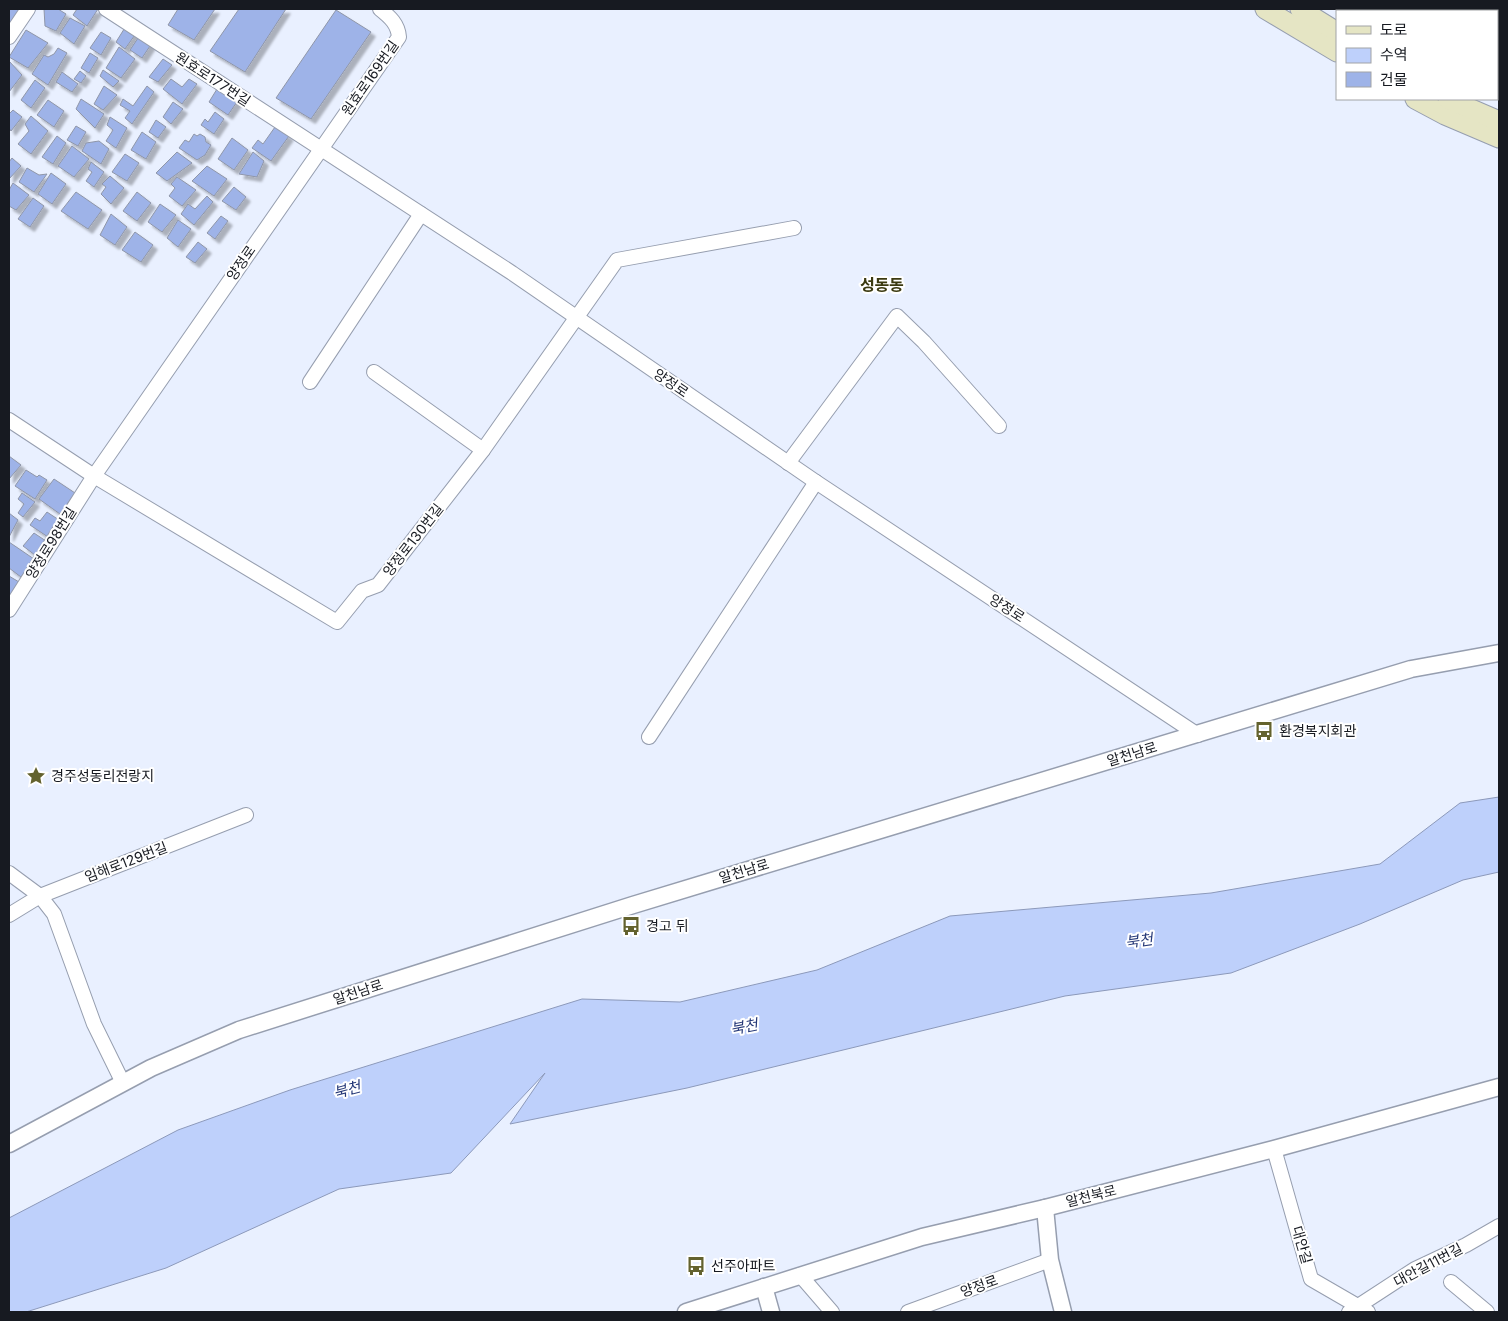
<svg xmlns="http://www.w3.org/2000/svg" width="1508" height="1321" font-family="Inter,'Noto Sans KR',sans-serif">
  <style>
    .water { fill: #bed0fb; stroke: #8c99ba }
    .building { fill: #9eb3e8; stroke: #8f96a8; filter: url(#shadow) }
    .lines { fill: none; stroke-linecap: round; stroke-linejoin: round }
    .minor-casing { stroke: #969eaf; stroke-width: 16 }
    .tertiary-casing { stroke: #969eaf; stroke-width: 19 }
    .secondary-casing { stroke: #969eaf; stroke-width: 21 }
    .minor { stroke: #fff; stroke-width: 14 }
    .tertiary { stroke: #fff; stroke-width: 16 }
    .secondary { stroke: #e5e5c4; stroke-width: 19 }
    .labels { text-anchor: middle; stroke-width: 4; stroke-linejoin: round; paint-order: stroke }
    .street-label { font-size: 14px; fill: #171a21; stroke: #fff }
    .poi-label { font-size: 14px; fill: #171a21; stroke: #fff; text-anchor: start }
    .water-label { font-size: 15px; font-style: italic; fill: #263978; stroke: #fff }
    .quarter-label { font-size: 16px; font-weight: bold; fill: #3b3a11; stroke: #fff }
  </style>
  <defs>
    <filter id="shadow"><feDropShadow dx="4.5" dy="4.5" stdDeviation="1" flood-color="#0004"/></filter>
  </defs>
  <rect width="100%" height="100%" fill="#e9f0ff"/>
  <!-- water -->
  <path class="water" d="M 1499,797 L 1499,872 L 1463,880 L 1360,924 L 1231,973 L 1065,996 L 687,1088 L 510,1124 L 545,1073 L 451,1173 L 339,1189 L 166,1268 L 26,1312 L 9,1312 L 9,1218 L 178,1130 L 290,1090 L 582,999 L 680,1002 L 817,970 L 950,916 L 1211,893 L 1380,864 L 1460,803 Z"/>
  <!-- building -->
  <g class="building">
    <path d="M 9,9 L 20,9 L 9,26 Z"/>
    <path d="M 44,9 L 58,9 L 66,14 L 56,31 L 45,26 Z"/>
    <path d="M 77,9 L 98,9 L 87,26 L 73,15 Z"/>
    <path d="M 178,9 L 215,9 L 194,40 L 168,25 Z"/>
    <path d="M 239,9 L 286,9 L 245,72 L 210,51 Z"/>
    <path d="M 336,10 L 371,32 L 311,119 L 276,98 Z"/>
    <path d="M 70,18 L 85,26 L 74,44 L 60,33 Z"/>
    <path d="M 126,26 L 137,32 L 125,49 L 116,42 Z"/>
    <path d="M 26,30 L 48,43 L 28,68 L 9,57 Z"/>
    <path d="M 101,32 L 111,38 L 101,55 L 90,48 Z"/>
    <path d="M 140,35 L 152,43 L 142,58 L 130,50 Z"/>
    <path d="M 119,47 L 135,59 L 121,78 L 106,68 Z"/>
    <path d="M 58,48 L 67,53 L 48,85 L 32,74 L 44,55 L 48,57 L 54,54 Z"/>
    <path d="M 90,53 L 98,58 L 89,73 L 81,68 Z"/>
    <path d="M 163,59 L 172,65 L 158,82 L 149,77 Z"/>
    <path d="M 9,61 L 22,75 L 9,92 Z"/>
    <path d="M 103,70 L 119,81 L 113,87 L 100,76 Z"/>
    <path d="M 80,71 L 86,76 L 81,83 L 74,79 Z"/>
    <path d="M 62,72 L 78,84 L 72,92 L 56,82 Z"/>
    <path d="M 171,79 L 182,87 L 189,79 L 197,84 L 182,104 L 163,89 Z"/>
    <path d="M 35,80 L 45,88 L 31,108 L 21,100 Z"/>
    <path d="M 104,86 L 117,95 L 103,110 L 94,104 Z"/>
    <path d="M 147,86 L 154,92 L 132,124 L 125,118 L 130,111 L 120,105 L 123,99 L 133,106 Z"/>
    <path d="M 217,89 L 239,99 L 228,115 L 209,102 Z"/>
    <path d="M 81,99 L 104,114 L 95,128 L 76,109 Z"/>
    <path d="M 48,100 L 64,111 L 54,127 L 37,115 Z"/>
    <path d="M 173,102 L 183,109 L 171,124 L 163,117 Z"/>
    <path d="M 13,110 L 22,117 L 11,131 L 9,128 L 9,114 Z"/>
    <path d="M 215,112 L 224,119 L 214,134 L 201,125 L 205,119 L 208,122 Z"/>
    <path d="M 31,116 L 48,131 L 31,154 L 18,144 L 29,131 L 25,124 Z"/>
    <path d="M 110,117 L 127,128 L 116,148 L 106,141 L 113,130 L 107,125 Z"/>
    <path d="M 156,120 L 166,127 L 158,138 L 149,132 Z"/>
    <path d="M 76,126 L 86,132 L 78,146 L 67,140 Z"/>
    <path d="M 275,127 L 289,136 L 271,161 L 252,148 L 258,140 L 263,144 Z"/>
    <path d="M 142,132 L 156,142 L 146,159 L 131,150 Z"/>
    <path d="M 194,134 L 197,136 L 200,134 L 205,137 L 206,142 L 211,145 L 205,155 L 197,160 L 179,148 L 185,140 L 189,142 Z"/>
    <path d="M 57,136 L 66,143 L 53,164 L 42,157 Z"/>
    <path d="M 232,138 L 248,150 L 234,170 L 218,159 Z"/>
    <path d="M 99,141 L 109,149 L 101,164 L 82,151 L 86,143 Z"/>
    <path d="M 72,146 L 89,159 L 74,177 L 58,166 Z"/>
    <path d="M 177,152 L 192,163 L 167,181 L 156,173 Z"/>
    <path d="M 253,152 L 264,161 L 257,177 L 239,174 Z"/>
    <path d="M 125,154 L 139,163 L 127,181 L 112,172 Z"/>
    <path d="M 12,158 L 21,166 L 9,179 L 9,162 Z"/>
    <path d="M 91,162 L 104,172 L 94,187 L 86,181 L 92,172 L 88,169 Z"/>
    <path d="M 207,166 L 227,179 L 214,196 L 192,181 Z"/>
    <path d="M 27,168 L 39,175 L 47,174 L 34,192 L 19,182 Z"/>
    <path d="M 51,173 L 66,184 L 52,204 L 38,194 Z"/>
    <path d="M 110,176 L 124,188 L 111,204 L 101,194 L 106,187 L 102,184 Z"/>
    <path d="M 177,177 L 196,190 L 182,206 L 169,196 L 175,188 L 171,184 Z"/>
    <path d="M 13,183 L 29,195 L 16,210 L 9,206 L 9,190 Z"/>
    <path d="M 234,187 L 246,197 L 236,210 L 222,201 Z"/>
    <path d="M 76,192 L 102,210 L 88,229 L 61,211 Z"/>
    <path d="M 137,192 L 151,203 L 137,221 L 123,211 Z"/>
    <path d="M 207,196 L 213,202 L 194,225 L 181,214 L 188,204 L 195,209 Z"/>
    <path d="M 33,198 L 44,206 L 30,227 L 18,219 Z"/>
    <path d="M 160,204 L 176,215 L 162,232 L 148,222 Z"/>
    <path d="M 111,214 L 127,227 L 115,245 L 100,235 Z"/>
    <path d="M 221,216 L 228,221 L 215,239 L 207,233 Z"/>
    <path d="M 178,220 L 191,229 L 178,247 L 167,238 Z"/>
    <path d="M 135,232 L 153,245 L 141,262 L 122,250 Z"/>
    <path d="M 198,242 L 207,249 L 195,263 L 186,257 Z"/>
    <path d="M 9,456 L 21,465 L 9,479 Z"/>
    <path d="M 26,470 L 37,477 L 39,475 L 47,480 L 35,499 L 15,486 Z"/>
    <path d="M 54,479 L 75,493 L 60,514 L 39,499 Z"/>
    <path d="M 22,493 L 35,502 L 23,517 L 18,513 L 24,504 L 18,499 Z"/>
    <path d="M 47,512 L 59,520 L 48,537 L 30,525 L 35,518 L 40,521 Z"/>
    <path d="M 9,513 L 18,520 L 9,537 Z"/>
    <path d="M 34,533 L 46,541 L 35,555 L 23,546 Z"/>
    <path d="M 9,542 L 34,559 L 21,577 L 9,568 Z"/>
    <path d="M 9,576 L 19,582 L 9,599 Z"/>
  </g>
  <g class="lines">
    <!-- minor casing -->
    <g class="minor-casing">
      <g id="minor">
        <path d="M 106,9 L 512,273 L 816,482 L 1198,735"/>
        <path d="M 9,37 L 28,9"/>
        <path d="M 1497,48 L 1499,44"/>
        <path d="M 374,372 L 483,450"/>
        <path d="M 310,382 L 421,214"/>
        <path d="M 9,420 L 94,476 L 337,622 L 362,591 L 378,585 L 483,450 L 617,260 L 794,228"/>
        <path d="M 788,463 L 897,316 L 924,342 L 999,426"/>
        <path d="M 9,610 L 94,476 L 399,37 C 398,24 390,17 380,9"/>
        <path d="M 649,737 L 816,482"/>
        <path d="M 9,873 L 40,896 L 54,914 L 94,1024 L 123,1083"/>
        <path d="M 9,915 L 40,896 L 246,815"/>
        <path d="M 1274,1149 L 1311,1279 L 1368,1312"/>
        <path d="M 800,1275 L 832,1312"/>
        <path d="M 1451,1282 L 1487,1312"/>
        <path d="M 908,1312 L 1050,1260"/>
        <path d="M 1349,1312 L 1415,1269 L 1466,1245 L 1499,1226"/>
      </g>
    </g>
    <!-- tertiary casing -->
    <g class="tertiary-casing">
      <g id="tertiary">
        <path d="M 9,1144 L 151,1068 L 239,1030 L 633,905 L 1411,669 L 1499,653"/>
        <path d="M 1045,1208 L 1050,1260 L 1063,1312"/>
        <path d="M 764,1287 L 771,1312"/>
        <path d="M 686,1312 L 922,1237 L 1045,1208 L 1274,1149 L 1499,1087"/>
      </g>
    </g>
    <!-- secondary casing -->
    <g class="secondary-casing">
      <g id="secondary">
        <path d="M 1265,9 L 1337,52"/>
        <path d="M 1300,9 L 1337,32"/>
        <path d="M 1415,99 L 1445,115 L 1499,138"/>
        <path d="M 1448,99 L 1499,121"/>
      </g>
    </g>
    <!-- minor -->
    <use href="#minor" class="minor"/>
    <!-- tertiary -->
    <use href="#tertiary" class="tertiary"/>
    <!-- secondary -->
    <use href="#secondary" class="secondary"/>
  </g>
  <!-- icons -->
  <defs>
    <g id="bus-bare" transform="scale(1.5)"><path d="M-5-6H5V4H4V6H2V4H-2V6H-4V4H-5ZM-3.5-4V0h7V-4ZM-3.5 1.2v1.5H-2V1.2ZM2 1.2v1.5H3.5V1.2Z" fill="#63622e" stroke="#fff" stroke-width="2.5" paint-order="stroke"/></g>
    <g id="sight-bare" transform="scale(1.5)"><path d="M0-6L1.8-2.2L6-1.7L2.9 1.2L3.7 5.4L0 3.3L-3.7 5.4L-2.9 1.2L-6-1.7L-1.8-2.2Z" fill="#63622e" stroke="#fff" stroke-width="2.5" paint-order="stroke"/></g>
  </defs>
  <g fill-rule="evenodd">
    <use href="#bus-bare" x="1264" y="731"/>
    <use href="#sight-bare" x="36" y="776"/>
    <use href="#bus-bare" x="631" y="926"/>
    <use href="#bus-bare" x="696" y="1266"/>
  </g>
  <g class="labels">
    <!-- street labels -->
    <g class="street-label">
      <text transform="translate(370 78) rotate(-55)" y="5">원효로169번길</text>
      <text transform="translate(213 79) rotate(33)" y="5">원효로177번길</text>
      <text transform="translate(241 263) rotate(-55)" y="5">양정로</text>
      <text transform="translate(671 383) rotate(34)" y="5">양정로</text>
      <text transform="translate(413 540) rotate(-52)" y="5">양정로130번길</text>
      <text transform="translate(51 543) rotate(-58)" y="5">양정로98번길</text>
      <text transform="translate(1007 608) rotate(33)" y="5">양정로</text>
      <text transform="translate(1132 754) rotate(-17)" y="5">알천남로</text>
      <text transform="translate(126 862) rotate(-21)" y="5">임해로129번길</text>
      <text transform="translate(744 871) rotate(-17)" y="5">알천남로</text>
      <text transform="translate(358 992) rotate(-18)" y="5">알천남로</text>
      <text transform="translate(1091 1196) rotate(-14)" y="5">알천북로</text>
      <text transform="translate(1302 1245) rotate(74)" y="5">대안길</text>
      <text transform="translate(1428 1265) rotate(-28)" y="5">대안길11번길</text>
      <text transform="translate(979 1286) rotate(-20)" y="5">양정로</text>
    </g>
    <!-- poi labels -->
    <g class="poi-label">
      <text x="1279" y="736">환경복지회관</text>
      <text x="51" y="781">경주성동리전랑지</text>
      <text x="646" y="931">경고 뒤</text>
      <text x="711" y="1271">선주아파트</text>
    </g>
    <!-- water labels -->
    <g class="water-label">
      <text transform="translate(1139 941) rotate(-8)" y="5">북천</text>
      <text transform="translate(744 1027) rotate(-11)" y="5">북천</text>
      <text transform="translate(347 1090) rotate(-15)" y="5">북천</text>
    </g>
    <!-- quarter labels -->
    <g class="quarter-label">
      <text x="882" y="291">성동동</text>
    </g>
  </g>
  <!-- border -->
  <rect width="1508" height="1321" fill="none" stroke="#171a21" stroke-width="20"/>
  <!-- legend -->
  <rect x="1336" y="10" width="162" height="90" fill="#ffffff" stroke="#a2a3a6"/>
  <rect x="1346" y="26" width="25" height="8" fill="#e5e5c4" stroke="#a2a3a6"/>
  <text x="1380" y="35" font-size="15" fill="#171a21">도로</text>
  <rect x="1346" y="48" width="25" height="15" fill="#bed0fb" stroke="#a2a3a6"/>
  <text x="1380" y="60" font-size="15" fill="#171a21">수역</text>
  <rect x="1346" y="72" width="25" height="15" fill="#9eb3e8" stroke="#a2a3a6"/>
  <text x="1380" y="85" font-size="15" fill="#171a21">건물</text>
</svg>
